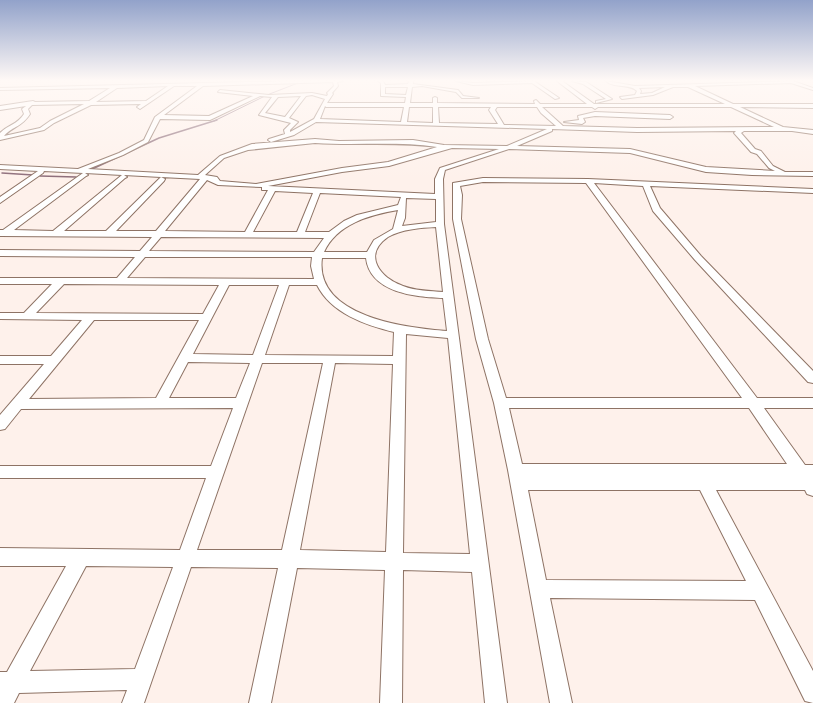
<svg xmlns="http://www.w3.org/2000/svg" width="813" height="703" font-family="'PT Sans',sans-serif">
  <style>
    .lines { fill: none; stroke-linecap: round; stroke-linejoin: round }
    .stream-far1 { stroke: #8d6c79; stroke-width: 1 }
    .stream { stroke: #8d6c79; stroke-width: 1.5 }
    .minor-casing { stroke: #8e7365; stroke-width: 2 }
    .minor { fill: #fff; fill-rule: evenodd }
  </style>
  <rect width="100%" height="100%" fill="#fef1eb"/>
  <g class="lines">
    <!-- stream-far1 -->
    <g class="stream-far1">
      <path d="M 267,95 L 298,83"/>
      <path d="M 214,121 L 265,96"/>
    </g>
    <!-- stream -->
    <g class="stream">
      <path d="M 90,170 L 159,138 L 217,120"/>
      <path d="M 2,173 L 33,175"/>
      <path d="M 40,176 L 76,177"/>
    </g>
    <!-- minor casing -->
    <g class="minor-casing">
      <g id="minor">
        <path d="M 291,81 L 343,81 L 337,82 L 338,86 L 332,93 L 333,94 L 327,103 L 405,103 L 406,97 L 381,96 L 381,83 L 378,81 L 383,81 L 385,85 L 408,84 L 409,81 L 413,81 L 413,84 L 458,90 L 463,96 L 479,98 L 462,98 L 456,92 L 422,86 L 412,87 L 410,103 L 433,103 L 433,98 L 435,97 L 437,98 L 437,103 L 535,104 L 534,101 L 536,100 L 540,104 L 587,104 L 557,81 L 562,81 L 594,104 L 725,104 L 688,87 L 673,87 L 653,95 L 622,99 L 620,97 L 635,95 L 637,91 C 629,83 615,89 606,81 L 635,86 L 793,81 L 813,88 L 813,90 L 791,83 L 695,86 L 733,104 L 813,104 L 813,108 L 740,107 L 783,127 L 813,130 L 813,134 L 792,131 L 744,131 L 741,133 L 755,149 L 761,151 L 773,166 L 785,172 L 813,172 L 813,176 L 752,175 L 706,172 L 630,153 L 509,149 L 445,170 L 443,179 L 444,224 L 507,703 L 485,703 L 472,572 L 403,570 L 402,703 L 380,703 L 385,570 L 297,568 L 271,703 L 249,703 L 278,568 L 191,567 L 144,703 L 122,703 L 127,690 L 19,693 L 14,703 L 0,703 L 0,672 L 7,672 L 66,566 L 0,566 L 0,548 L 180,550 L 206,478 L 0,478 L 0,466 L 211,466 L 233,408 L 21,409 L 5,429 L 0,430 L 0,415 L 44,364 L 0,364 L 0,356 L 51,356 L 82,320 L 0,319 L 0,313 L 24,313 L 52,284 L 0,284 L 0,278 L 117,278 L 135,257 L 0,256 L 0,250 L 140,251 L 152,237 L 0,236 L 0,230 L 3,230 L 83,173 L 44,171 L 43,173 L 0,203 L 0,197 L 38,171 L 0,169 L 0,165 L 78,169 L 119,153 L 144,140 L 155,117 L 197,86 L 174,86 L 140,109 L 137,107 L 141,104 L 91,105 L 54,123 L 44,130 L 0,140 L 0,133 C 9,124 17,125 24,114 L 22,109 L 26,106 L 0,110 L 0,106 L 33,101 L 35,102 L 89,101 L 110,88 L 0,90 L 0,88 ZM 333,82 L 334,86 L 327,93 L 328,94 L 327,96 L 312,93 L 269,95 L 220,90 L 218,92 L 253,96 L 209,116 L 164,115 L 203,86 ZM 168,86 L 146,101 L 96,102 L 117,88 ZM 385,87 L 408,87 L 406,95 L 385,94 ZM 665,87 L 652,93 L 640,94 L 641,91 L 639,88 ZM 312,95 L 325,99 L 314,119 L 290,132 L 290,130 L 298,122 L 289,118 L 306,96 ZM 260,96 L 272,97 L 259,115 L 291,123 L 284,130 L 285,134 L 269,139 L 268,140 L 271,142 L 294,135 L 316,122 L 547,129 L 507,146 L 444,145 L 413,140 L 339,141 L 315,139 L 252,144 L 220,156 L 198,175 L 88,169 L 123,155 L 148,142 L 160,119 L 210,120 ZM 301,96 L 285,117 L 265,113 L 278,97 ZM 84,104 L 50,121 L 40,128 L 4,136 C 14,125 21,128 30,114 L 28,109 L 32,105 ZM 325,106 L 326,107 L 404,107 L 401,122 L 320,119 ZM 409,107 L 433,107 L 433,123 L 407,122 ZM 438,107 L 491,107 L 489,110 L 498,124 L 439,123 ZM 497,107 L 537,107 L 541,113 L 556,126 L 504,125 L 495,110 ZM 542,107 L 592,107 L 595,109 L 598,107 L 731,107 L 774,127 L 637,128 L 563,126 ZM 552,129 L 637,132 L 736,131 L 734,133 L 751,152 L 757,154 L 769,168 L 775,171 L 706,167 L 630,149 L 517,146 L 552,131 ZM 315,143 C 356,146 396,141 437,147 L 388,162 L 342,168 L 256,184 L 220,181 L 217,177 L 205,175 L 224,158 L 248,150 ZM 452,148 L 499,149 L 440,168 L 435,179 L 435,194 L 268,186 L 342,172 L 389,166 ZM 85,173 L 122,175 L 53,231 L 14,230 L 86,176 L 88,175 ZM 124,175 L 161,177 L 106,231 L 64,231 L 125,178 L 127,177 ZM 161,177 L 200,179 L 156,231 L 116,231 L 164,181 L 165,179 ZM 207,180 L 218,185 L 262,187 L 262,190 L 268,190 L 245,232 L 165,231 ZM 275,191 L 313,193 L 297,232 L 253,232 ZM 320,193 L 401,197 L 398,205 L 357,215 L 344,221 L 329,232 L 305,232 ZM 406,198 L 436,199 L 436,222 L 402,226 L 405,218 ZM 398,210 L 393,229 L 374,240 L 367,252 L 324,252 C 337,224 369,215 398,210 ZM 436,227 L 443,292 C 430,291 416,291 403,286 C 380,278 362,255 388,237 C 402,229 420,228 436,227 ZM 161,237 L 324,238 L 314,252 L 149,251 ZM 145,257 L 312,257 L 311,266 L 314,279 L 127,278 ZM 322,258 L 366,258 C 370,293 416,297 443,298 L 447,331 C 406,328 314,317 322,258 ZM 64,284 L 219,285 L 203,314 L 36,313 ZM 229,285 L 279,285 L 253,355 L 193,354 ZM 289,285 L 317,285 C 331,313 365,325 394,332 L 393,356 L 265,355 ZM 94,320 L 199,320 L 156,398 L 29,399 ZM 406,334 L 448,338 L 470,554 L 403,553 ZM 188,362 L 250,363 L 236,398 L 169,398 ZM 262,363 L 323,363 L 282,550 L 197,550 ZM 335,363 L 393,364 L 386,552 L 300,550 ZM 86,566 L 173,567 L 135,669 L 30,671 Z"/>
        <path d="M 456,81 L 473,83 L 534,81 L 559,98 L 555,99 L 532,83 L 473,85 Z"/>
        <path d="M 572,81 L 586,82 L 612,99 L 596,103 L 596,101 L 606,99 L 583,84 Z"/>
        <path d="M 595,112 L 670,115 L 673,117 L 670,119 L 595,116 L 583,118 L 585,122 L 582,124 L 564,122 L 579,120 L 578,116 Z"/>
        <path d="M 483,178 L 588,179 L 813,189 L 813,193 L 650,186 L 660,208 L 701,256 L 813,371 L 813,383 L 808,382 L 695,260 L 653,211 L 643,186 L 594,183 L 757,398 L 813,398 L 813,408 L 764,408 L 805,465 L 813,465 L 813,496 L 807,494 L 805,490 L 716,490 L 813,671 L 813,703 L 805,701 L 755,600 L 550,598 L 572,703 L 550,703 L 508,470 L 494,403 L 476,339 L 453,219 L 453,183 ZM 483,182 L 586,183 L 742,398 L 506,398 L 488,339 L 461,219 L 462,195 L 460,186 ZM 509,408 L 749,408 L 787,464 L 522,464 ZM 528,490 L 700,490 L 746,581 L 546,580 Z"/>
      </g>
    </g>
    <!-- minor -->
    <use href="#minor" class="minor"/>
  </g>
  <!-- sky -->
  <linearGradient id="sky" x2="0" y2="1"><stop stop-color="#92a2ca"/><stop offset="0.45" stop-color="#fff9f6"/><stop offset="1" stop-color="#fff9f6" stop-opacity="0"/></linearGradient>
  <rect width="813" height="179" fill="url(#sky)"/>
</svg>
